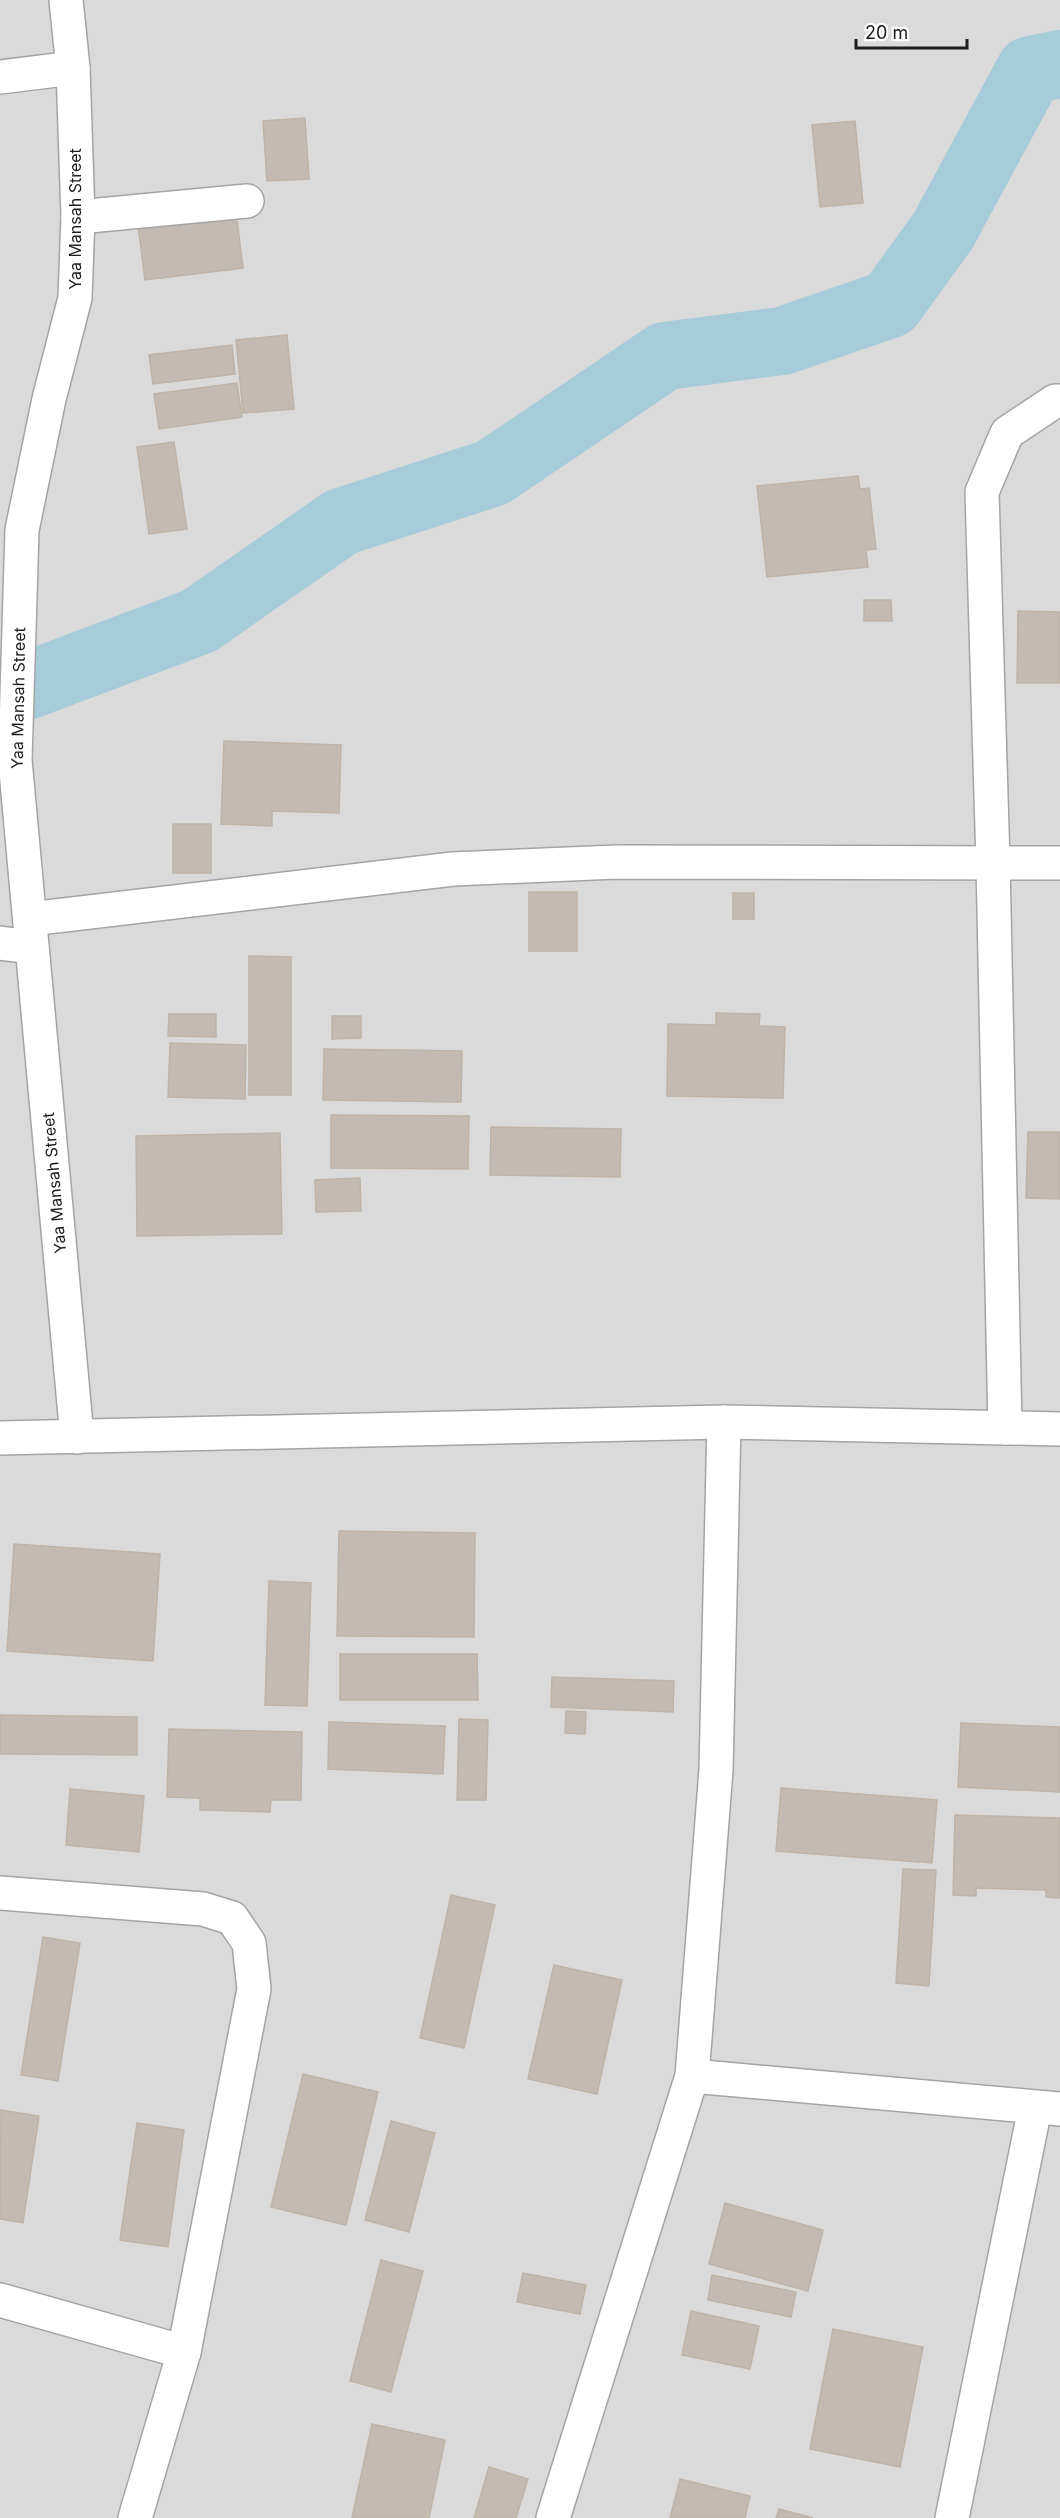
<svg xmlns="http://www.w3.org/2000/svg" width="1060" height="2518" font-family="Inter,sans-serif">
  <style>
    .residential { fill: #dbdada }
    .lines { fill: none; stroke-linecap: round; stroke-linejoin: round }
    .river { stroke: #a6cbd9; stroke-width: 68 }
    .building { fill: #c2bab3; stroke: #bfb3a7; stroke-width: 1.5 }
    .minor-casing { stroke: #a4a4a4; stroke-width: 36 }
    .minor { stroke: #fff; stroke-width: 33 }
    .labels { text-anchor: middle; stroke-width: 5; stroke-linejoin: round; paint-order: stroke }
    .street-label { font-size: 16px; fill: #1d1d1d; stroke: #fff }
  </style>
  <rect width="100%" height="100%" fill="#eeebe4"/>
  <!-- residential -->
  <rect class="residential" x="0" y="0" width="1060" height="2518"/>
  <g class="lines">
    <!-- river -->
    <path class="river" d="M 0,696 L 199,621 L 341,522 L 492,473 L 665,356 L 782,341 L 890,304 L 943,231 L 1030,70 L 1060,64"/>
  </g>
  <!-- building -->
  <g class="building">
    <path d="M 305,118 L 309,179 L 267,181 L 263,121 Z"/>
    <path d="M 855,121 L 863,203 L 820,207 L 812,125 Z"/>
    <path d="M 236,212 L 243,268 L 145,280 L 138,225 Z"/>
    <path d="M 287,335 L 294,409 L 243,413 L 236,340 Z"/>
    <path d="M 232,345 L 235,374 L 153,384 L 149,355 Z"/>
    <path d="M 237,383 L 242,417 L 159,429 L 154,394 Z"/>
    <path d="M 174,442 L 187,529 L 149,534 L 137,447 Z"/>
    <path d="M 858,476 L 860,489 L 869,488 L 876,549 L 866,550 L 868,567 L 767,577 L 757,486 Z"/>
    <path d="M 864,600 L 891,600 L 892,621 L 864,621 Z"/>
    <path d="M 1018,611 L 1060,612 L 1060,683 L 1017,683 Z"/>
    <path d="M 224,741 L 341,745 L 339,813 L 272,811 L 272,826 L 221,824 Z"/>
    <rect x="173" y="824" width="38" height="49"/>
    <rect x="529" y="892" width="48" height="59"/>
    <rect x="733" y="893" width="21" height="26"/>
    <path d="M 249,956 L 291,957 L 291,1095 L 249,1095 Z"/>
    <path d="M 716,1013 L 760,1014 L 759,1026 L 785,1027 L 783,1098 L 667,1096 L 668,1024 L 716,1025 Z"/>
    <path d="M 169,1014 L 216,1014 L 216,1037 L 168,1036 Z"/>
    <path d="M 332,1016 L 361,1016 L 361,1038 L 332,1039 Z"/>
    <path d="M 170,1043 L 246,1045 L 245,1099 L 168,1097 Z"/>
    <path d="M 324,1049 L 462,1051 L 461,1102 L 323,1100 Z"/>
    <path d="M 331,1115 L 469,1116 L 468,1169 L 331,1168 Z"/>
    <path d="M 491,1127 L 621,1129 L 620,1177 L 490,1175 Z"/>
    <path d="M 1028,1132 L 1060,1132 L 1060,1199 L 1026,1198 Z"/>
    <path d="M 280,1133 L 282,1234 L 137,1236 L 136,1136 Z"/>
    <path d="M 360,1178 L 361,1211 L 316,1212 L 315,1180 Z"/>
    <path d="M 339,1531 L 475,1533 L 474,1637 L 337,1636 Z"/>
    <path d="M 14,1544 L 160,1554 L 153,1661 L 7,1651 Z"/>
    <path d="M 269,1581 L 311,1583 L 307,1706 L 265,1705 Z"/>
    <path d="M 340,1654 L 477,1654 L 478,1700 L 340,1700 Z"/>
    <path d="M 552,1677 L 674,1681 L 673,1712 L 551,1707 Z"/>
    <path d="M 566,1711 L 586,1712 L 585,1734 L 565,1733 Z"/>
    <path d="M 0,1715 L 137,1717 L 137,1755 L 0,1754 Z"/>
    <path d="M 459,1719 L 488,1720 L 486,1800 L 457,1800 Z"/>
    <path d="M 329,1722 L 445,1726 L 443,1774 L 328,1769 Z"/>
    <path d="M 961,1723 L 1060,1727 L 1060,1792 L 958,1787 Z"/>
    <path d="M 169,1729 L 302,1732 L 301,1800 L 271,1800 L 270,1812 L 200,1810 L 200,1798 L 167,1797 Z"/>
    <path d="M 781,1788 L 937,1800 L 932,1863 L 776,1851 Z"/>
    <path d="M 70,1789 L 144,1796 L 139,1852 L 66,1845 Z"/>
    <path d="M 955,1815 L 1060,1818 L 1060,1898 L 1046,1897 L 1046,1890 L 976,1888 L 976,1896 L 953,1895 Z"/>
    <path d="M 903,1869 L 936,1870 L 929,1986 L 896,1983 Z"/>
    <path d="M 451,1895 L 495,1905 L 464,2048 L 420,2038 Z"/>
    <path d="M 43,1937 L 80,1943 L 58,2081 L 21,2075 Z"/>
    <path d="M 554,1965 L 622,1980 L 597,2094 L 528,2079 Z"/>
    <path d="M 303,2074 L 378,2092 L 346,2225 L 271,2207 Z"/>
    <path d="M 1,2110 L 39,2116 L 23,2223 L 0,2219 Z"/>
    <path d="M 391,2121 L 435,2133 L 409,2232 L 365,2220 Z"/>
    <path d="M 137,2123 L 184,2130 L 168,2247 L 120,2240 Z"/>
    <path d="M 725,2203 L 823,2230 L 808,2291 L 709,2264 Z"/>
    <path d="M 381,2260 L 423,2271 L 391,2392 L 350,2381 Z"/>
    <path d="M 523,2273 L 586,2285 L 580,2314 L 517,2302 Z"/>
    <path d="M 712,2275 L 796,2292 L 791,2317 L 708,2300 Z"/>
    <path d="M 691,2311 L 759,2326 L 750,2369 L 682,2355 Z"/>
    <path d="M 833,2329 L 923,2347 L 900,2467 L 810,2449 Z"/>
    <path d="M 372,2424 L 445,2440 L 429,2518 L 352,2518 Z"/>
    <path d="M 489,2467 L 528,2479 L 516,2518 L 474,2518 Z"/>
    <path d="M 680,2479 L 750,2496 L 745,2518 L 670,2518 Z"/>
    <path d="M 779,2509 L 813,2518 L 776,2518 Z"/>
  </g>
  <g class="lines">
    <!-- minor casing -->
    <g class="minor-casing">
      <g id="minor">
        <path d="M 66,0 L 73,68 L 78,217 L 75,298 L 49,399 L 22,530 L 15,760 L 77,1437"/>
        <path d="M 0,77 L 73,68"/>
        <path d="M 78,217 L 247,201"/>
        <path d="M 30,919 L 453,869 L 616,862 L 1060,863"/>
        <path d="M 0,943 L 32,947"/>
        <path d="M 1005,1428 L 993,863 L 982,492 L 1007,433 L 1055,401 L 1060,401"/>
        <path d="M 0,1438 L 724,1422 L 1060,1429"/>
        <path d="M 0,1893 L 203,1909 L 232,1918 L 249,1943 L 254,1989 L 184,2352 L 135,2518"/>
        <path d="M 692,2076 L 1060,2109"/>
        <path d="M 0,2300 L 184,2352"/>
        <path d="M 553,2518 L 692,2076 L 716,1770 L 724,1422"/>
        <path d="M 952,2518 L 1035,2108"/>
      </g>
    </g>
    <!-- minor -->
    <use href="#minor" class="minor"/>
  </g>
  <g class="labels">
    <!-- street labels -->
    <g class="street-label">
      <text transform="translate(75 219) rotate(-90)" y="6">Yaa Mansah Street</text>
      <text transform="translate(18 698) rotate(-89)" y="6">Yaa Mansah Street</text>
      <text transform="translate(54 1183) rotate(-95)" y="6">Yaa Mansah Street</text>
    </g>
  </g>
  <!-- scale -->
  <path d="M856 39v9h111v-9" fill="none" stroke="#1d1d1d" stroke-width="3"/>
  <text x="865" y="39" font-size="18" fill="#1d1d1d" stroke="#ffffff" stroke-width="4.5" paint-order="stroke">20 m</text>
</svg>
